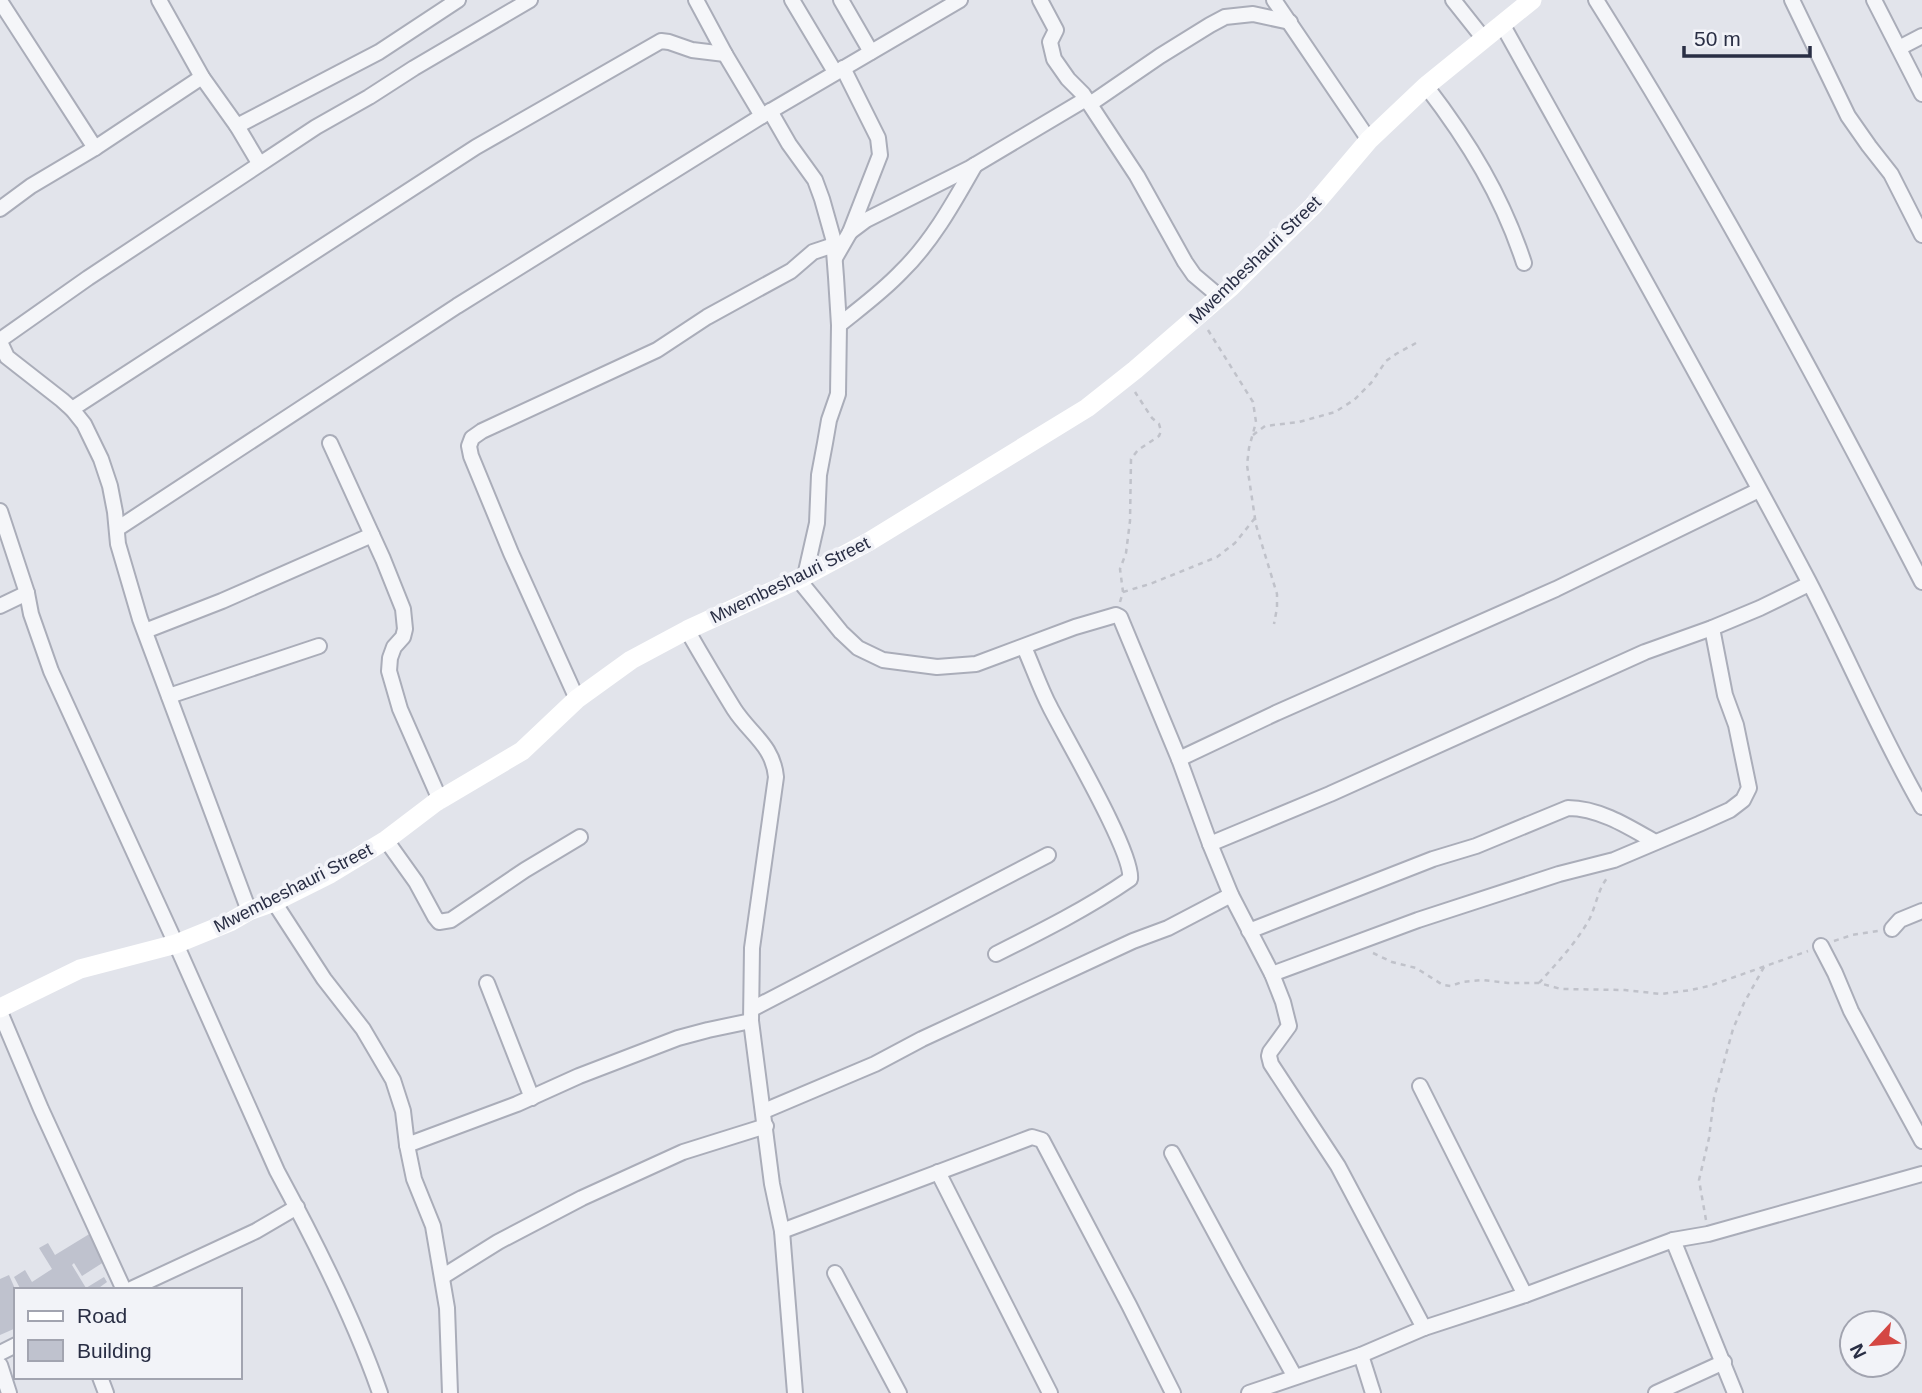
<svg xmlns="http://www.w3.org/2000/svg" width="1922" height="1393" font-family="Helvetica,sans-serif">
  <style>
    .building { fill: #bfc2ce }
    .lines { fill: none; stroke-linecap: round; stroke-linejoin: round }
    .street-casing { stroke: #aaadb9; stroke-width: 18 }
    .path { stroke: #c0c2ca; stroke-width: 2.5; stroke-dasharray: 5 5; stroke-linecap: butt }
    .street { stroke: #f5f6f9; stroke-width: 14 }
    .secondary { stroke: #fff; stroke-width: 19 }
    .labels { text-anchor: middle; stroke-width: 7; stroke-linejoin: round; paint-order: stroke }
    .street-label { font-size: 18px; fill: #292e44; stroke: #f2f3f8 }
  </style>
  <rect width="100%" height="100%" fill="#e2e4eb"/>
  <!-- building -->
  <g class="building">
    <path d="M 91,1233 L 107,1260 L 82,1276 L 74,1263 L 72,1265 L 86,1288 L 104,1277 L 107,1282 L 96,1290 L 21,1290 L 14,1277 L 25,1270 L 32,1282 L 52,1269 L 39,1248 L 48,1243 L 55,1255 Z"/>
    <path d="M 9,1275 L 16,1291 L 16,1328 L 0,1335 L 0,1279 Z"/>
  </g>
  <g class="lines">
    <!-- street casing -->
    <g class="street-casing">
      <g id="street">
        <path d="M 159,0 L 202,77 L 237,126 L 259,163"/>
        <path d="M 696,0 L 725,54 L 762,116"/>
        <path d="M 792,0 L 835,72"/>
        <path d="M 841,0 L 871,52"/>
        <path d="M 1040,0 L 1056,30 L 1050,42 L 1054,59 L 1068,79 L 1083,94 L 1137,176 L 1185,262 L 1194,275 L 1220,297"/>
        <path d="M 1274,0 L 1369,140"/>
        <path d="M 1453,0 L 1484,39"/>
        <path d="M 1596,0 C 1714,188 1820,385 1922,582"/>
        <path d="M 1792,0 L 1848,116 L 1869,146 L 1891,174 L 1922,235"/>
        <path d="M 1874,0 L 1922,94"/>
        <path d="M 0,1 L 95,148"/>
        <path d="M 1502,24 C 1605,209 1709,393 1808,580 C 1847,655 1880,734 1922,807"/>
        <path d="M 1899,48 L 1922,36"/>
        <path d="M 1426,86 C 1469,142 1502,196 1524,263"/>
        <path d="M 1090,104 L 1160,56 L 1210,25 L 1225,17 L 1253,14 L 1290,22"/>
        <path d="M 770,111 L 789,144 L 815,180 L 822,199 L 833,238 L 836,277 L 839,325 L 838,394 L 829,420 L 825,443 L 819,475 L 817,523 L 805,576"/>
        <path d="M 237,126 L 379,52 L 458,0"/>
        <path d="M 0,209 L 31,186 L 95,148 L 202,77"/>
        <path d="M 850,232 L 866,220 L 970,168 L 1086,99"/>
        <path d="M 835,258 L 850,232 L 880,155 L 878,138 L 843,68"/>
        <path d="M 839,325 C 860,308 882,292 901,272 C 932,242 954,202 975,165"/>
        <path d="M 0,340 L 88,278 L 316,127 L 369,97 L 414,68 L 530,0"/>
        <path d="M 0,342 L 7,357 L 62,400 L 72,409 L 84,424 L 101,459 L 110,486 L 115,512 L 118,544 L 140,619 L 249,911"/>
        <path d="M 72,409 L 476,147 L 661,41 L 669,42 L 692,50 L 725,54"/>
        <path d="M 330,443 L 383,559 L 403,609 L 405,629 L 403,637 L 394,647 L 390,658 L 389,671 L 400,709 L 440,800"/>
        <path d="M 0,511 L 27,593 L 31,614 L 51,671 L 176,944 L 277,1171 C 315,1241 354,1318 380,1393"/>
        <path d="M 117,529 L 457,306 L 762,116 L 960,0"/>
        <path d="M 798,579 L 841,632 L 858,648 L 883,660 L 937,667 L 976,664 L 1075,627 L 1116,615 L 1120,617 L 1179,759 L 1210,844 L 1231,895 L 1272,974 L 1283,1002 L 1289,1026 L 1270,1052 L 1269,1056 L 1271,1064 L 1338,1166 L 1424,1328"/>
        <path d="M 0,606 L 27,593"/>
        <path d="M 687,630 C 702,656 718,683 734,709 C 750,734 773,745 776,777 L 752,948 L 751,1021 L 772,1184 L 782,1231 L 795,1393"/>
        <path d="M 145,631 L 222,601 L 372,535"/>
        <path d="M 169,696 L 319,646"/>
        <path d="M 577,699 L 511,553 L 471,456 L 469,446 L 472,438 L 482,431 L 657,350 L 707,317 L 791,271 L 813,252 L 834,245"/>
        <path d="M 1179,759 L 1276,713 L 1556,589 L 1759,490"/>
        <path d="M 386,840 L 416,882 L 435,917 L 439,922 L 451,920 L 525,870 L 580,837"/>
        <path d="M 1210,844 L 1330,794 L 1645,652 L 1712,628 L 1760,608 L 1809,584"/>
        <path d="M 274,902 L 324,979 L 363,1029 L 393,1080 L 403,1111 L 407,1145 L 414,1179 L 433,1226 L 447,1308 L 450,1393"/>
        <path d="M 1892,929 L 1900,920 L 1922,911"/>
        <path d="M 1249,931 L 1433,859 L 1476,846 L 1568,808 C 1599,808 1629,827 1655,842"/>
        <path d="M 1821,946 L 1835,973 L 1851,1011 L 1922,1141"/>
        <path d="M 996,954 C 1042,931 1088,908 1130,879 C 1134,854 1065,737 1050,707 C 1040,688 1033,667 1024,647"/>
        <path d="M 1272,974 L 1418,920 L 1559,874 L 1614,860 L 1699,824 L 1730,810 L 1743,800 L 1749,788 L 1736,725 L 1725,695 L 1712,628"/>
        <path d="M 487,983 L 532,1098"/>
        <path d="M 752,1009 L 1048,855"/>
        <path d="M 0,1012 L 41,1109 L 124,1290"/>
        <path d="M 1420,1086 L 1525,1295"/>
        <path d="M 764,1111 L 875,1064 L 922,1039 L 1133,941 L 1168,928 L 1231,895"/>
        <path d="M 407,1145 L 517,1104 L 579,1076 L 678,1038 L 708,1030 L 751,1021"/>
        <path d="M 1172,1153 L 1237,1273 L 1295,1377"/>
        <path d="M 938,1172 L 1050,1393"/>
        <path d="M 782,1231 L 1032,1137 L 1042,1140 L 1129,1305 L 1173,1393"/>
        <path d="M 1673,1240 L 1735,1393"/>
        <path d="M 835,1273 L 899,1393"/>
        <path d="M 442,1277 L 498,1242 L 582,1198 L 683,1152 L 766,1126"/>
        <path d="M 129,1290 L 256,1231 L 297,1207"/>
        <path d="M 0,1353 L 16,1345"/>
        <path d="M 1361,1355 L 1373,1393"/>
        <path d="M 0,1365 L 9,1393"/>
        <path d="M 100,1377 L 106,1393"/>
        <path d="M 1249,1393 L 1361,1355 L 1424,1328 L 1525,1295 L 1673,1240 L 1708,1234 L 1922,1174"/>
        <path d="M 1656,1393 L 1724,1362"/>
      </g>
    </g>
    <!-- path -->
    <g class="path">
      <path d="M 1208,330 L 1253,402 L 1256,422 L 1249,448 L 1247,465 L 1256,525 L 1277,594 L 1277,608 L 1274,624"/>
      <path d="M 1253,435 L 1265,426 L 1299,422 L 1335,412 L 1354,400 L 1371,383 L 1386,361 L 1396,354 L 1416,343"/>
      <path d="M 1123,592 L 1150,584 L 1217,557 L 1235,543 L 1255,518"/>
      <path d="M 1120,602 L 1123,592 L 1120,569 L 1126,553 L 1130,521 L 1131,459 L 1138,450 L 1159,436 L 1161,431 L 1159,424 L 1152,418 L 1135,392"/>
      <path d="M 1834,941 L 1852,935 L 1878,931"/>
      <path d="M 1373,953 L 1392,962 L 1416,968 L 1443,985 L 1451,986 L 1462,982 L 1483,980 L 1508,983 L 1539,983 L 1561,989 L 1625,990 L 1661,994 L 1691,990 L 1709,986 L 1808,951"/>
      <path d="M 1539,983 C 1557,963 1577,942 1590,918 C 1596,905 1598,890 1607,878"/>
      <path d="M 1706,1220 L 1699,1180 L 1709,1138 L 1714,1098 L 1733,1029 L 1744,1003 L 1764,967"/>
    </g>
    <!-- street -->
    <use href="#street" class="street"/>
    <!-- secondary -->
    <path class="secondary" d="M 0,1008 L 80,969 L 176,944 L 230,922 L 249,911 L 274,902 L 330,874 L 386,840 L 436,802 L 522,751 L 577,699 L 631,660 L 687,630 L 805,576 L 870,541 L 1087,408 L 1135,370 L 1231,287 L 1313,206 L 1369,140 L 1426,86 L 1532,0"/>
  </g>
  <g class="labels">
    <!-- street labels -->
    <g class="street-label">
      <text transform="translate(1255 260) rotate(-44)" y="6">Mwembeshauri Street</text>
      <text transform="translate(790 580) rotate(-26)" y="6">Mwembeshauri Street</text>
      <text transform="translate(293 888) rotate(-27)" y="6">Mwembeshauri Street</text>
    </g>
  </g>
  <!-- legend -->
  <rect x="14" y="1288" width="228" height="91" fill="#f2f3f8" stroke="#a2a4b0" stroke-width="2"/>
  <rect x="28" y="1311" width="35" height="10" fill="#ffffff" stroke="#a2a4b0" stroke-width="2"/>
  <text x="77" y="1323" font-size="21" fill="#292e44">Road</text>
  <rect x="28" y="1340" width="35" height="21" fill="#bfc2ce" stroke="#a2a4b0" stroke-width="2"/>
  <text x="77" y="1358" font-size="21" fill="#292e44">Building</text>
  <!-- north arrow -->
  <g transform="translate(1873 1344) rotate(244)"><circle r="33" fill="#f2f3f8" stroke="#a2a4b0" stroke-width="2"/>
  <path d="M0-5L12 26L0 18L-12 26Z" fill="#d44743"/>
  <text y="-10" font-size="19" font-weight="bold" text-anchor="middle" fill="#292e44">N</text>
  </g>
  <!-- scale -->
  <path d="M1684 46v10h126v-10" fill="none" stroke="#292e44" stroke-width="3.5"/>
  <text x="1694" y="46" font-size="21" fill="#292e44" stroke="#f2f3f8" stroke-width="5" paint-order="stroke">50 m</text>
</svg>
